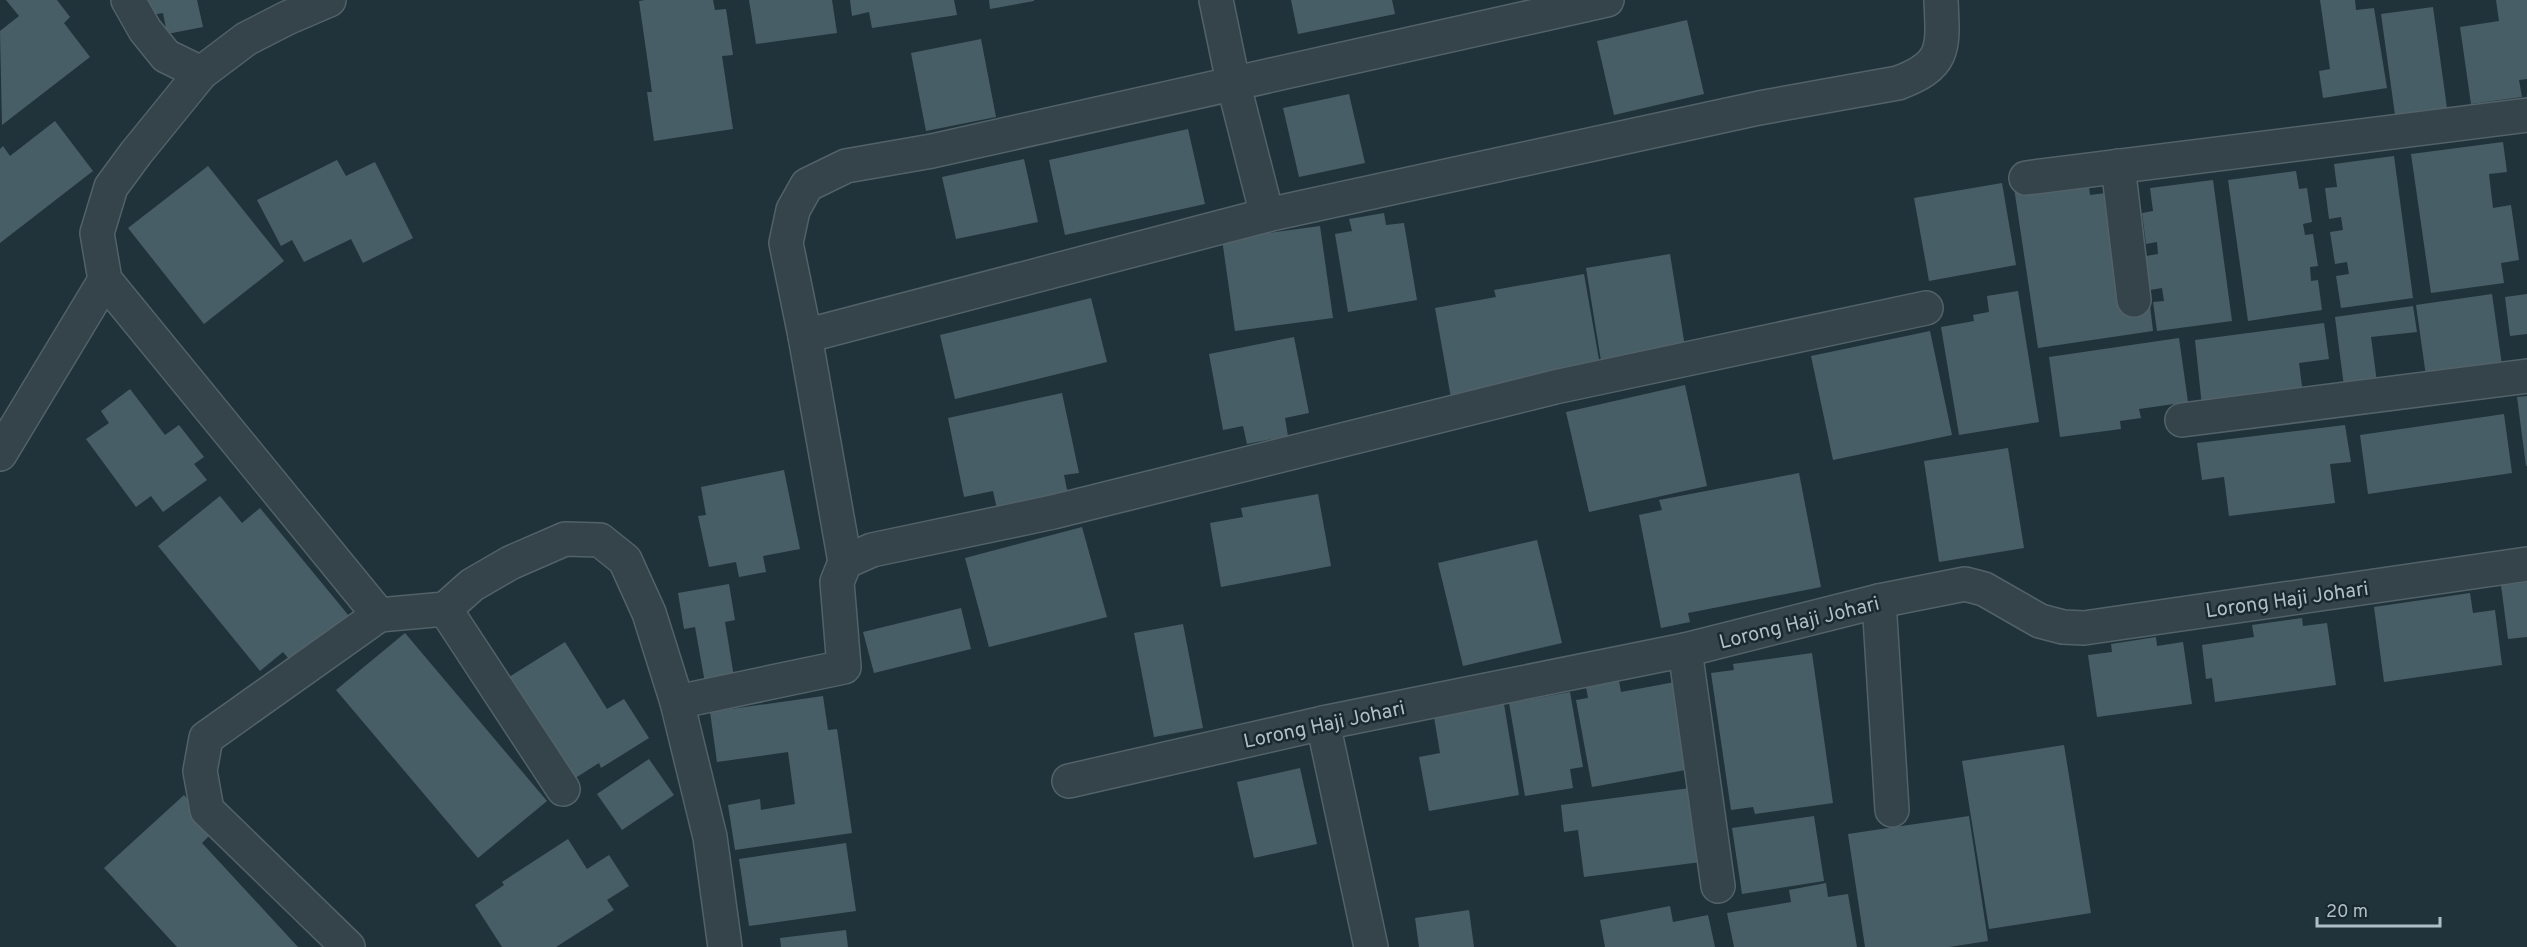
<svg xmlns="http://www.w3.org/2000/svg" width="2527" height="947" font-family="Overpass,sans-serif">
  <style>
    .building { fill: #485e66 }
    .lines { fill: none; stroke-linecap: round; stroke-linejoin: round }
    .minor-casing { stroke: #526268; stroke-width: 36 }
    .minor { stroke: #34444a; stroke-width: 33 }
    .labels { text-anchor: middle; stroke-width: 5; stroke-linejoin: round; paint-order: stroke }
    .street-label { font-size: 20px; fill: #afbfc7; stroke: #1a292f }
  </style>
  <rect width="100%" height="100%" fill="#21333a"/>
  <!-- building -->
  <g class="building">
    <path d="M 6,0 L 57,0 L 70,17 L 64,23 L 90,57 L 2,125 L 0,31 L 19,16 Z"/>
    <path d="M 148,0 L 197,0 L 203,27 L 167,34 L 163,13 L 151,15 Z"/>
    <path d="M 645,0 L 713,0 L 715,10 L 726,9 L 733,55 L 722,56 L 733,129 L 654,141 L 647,92 L 652,92 L 639,1 Z"/>
    <path d="M 749,0 L 832,0 L 837,33 L 756,44 Z"/>
    <path d="M 850,0 L 954,0 L 957,15 L 872,28 L 869,12 L 852,16 Z"/>
    <path d="M 989,0 L 1034,0 L 1034,1 L 990,9 Z"/>
    <path d="M 1291,0 L 1392,0 L 1395,14 L 1298,34 Z"/>
    <path d="M 2320,0 L 2355,0 L 2356,10 L 2374,8 L 2387,88 L 2323,98 L 2319,71 L 2330,69 Z"/>
    <path d="M 2496,0 L 2527,0 L 2527,79 L 2519,80 L 2522,97 L 2471,104 L 2460,27 L 2499,21 Z"/>
    <path d="M 2433,7 L 2447,108 L 2395,115 L 2381,14 Z"/>
    <path d="M 1687,20 L 1704,94 L 1614,115 L 1597,41 Z"/>
    <path d="M 981,39 L 996,117 L 926,131 L 911,53 Z"/>
    <path d="M 1349,94 L 1365,163 L 1299,177 L 1283,108 Z"/>
    <path d="M 55,121 L 93,171 L 0,243 L 0,149 L 3,146 L 10,156 Z"/>
    <path d="M 1188,129 L 1205,204 L 1065,235 L 1049,160 Z"/>
    <path d="M 2503,142 L 2507,172 L 2489,174 L 2493,208 L 2511,205 L 2519,260 L 2501,263 L 2504,283 L 2431,293 L 2411,154 Z"/>
    <path d="M 2394,156 L 2413,298 L 2341,308 L 2336,276 L 2349,274 L 2347,262 L 2335,264 L 2330,232 L 2343,230 L 2341,217 L 2329,219 L 2325,188 L 2337,187 L 2334,164 Z"/>
    <path d="M 1024,159 L 1038,222 L 956,239 L 942,177 Z"/>
    <path d="M 337,160 L 346,176 L 375,162 L 413,238 L 363,263 L 351,239 L 304,262 L 292,240 L 281,246 L 257,200 Z"/>
    <path d="M 208,166 L 284,261 L 204,324 L 128,228 Z"/>
    <path d="M 2087,171 L 2090,195 L 2106,193 L 2123,309 L 2150,305 L 2153,331 L 2038,348 L 2013,181 Z"/>
    <path d="M 2296,171 L 2299,189 L 2307,188 L 2312,222 L 2303,224 L 2305,235 L 2313,234 L 2318,266 L 2310,267 L 2311,281 L 2318,280 L 2322,310 L 2248,321 L 2228,180 Z"/>
    <path d="M 2213,180 L 2232,321 L 2157,331 L 2153,302 L 2164,301 L 2162,288 L 2150,290 L 2146,256 L 2158,254 L 2157,242 L 2146,244 L 2142,213 L 2153,211 L 2150,188 Z"/>
    <path d="M 2002,183 L 2016,265 L 1929,281 L 1914,198 Z"/>
    <path d="M 1384,213 L 1386,225 L 1404,223 L 1417,300 L 1348,312 L 1335,234 L 1352,231 L 1349,219 Z"/>
    <path d="M 1320,226 L 1333,318 L 1235,331 L 1222,239 Z"/>
    <path d="M 1670,254 L 1686,353 L 1602,367 L 1586,268 Z"/>
    <path d="M 1584,274 L 1601,371 L 1451,398 L 1435,308 L 1496,297 L 1494,290 Z"/>
    <path d="M 2018,291 L 2039,422 L 1959,435 L 1941,327 L 1974,321 L 1973,315 L 1989,312 L 1987,296 Z"/>
    <path d="M 2492,294 L 2502,365 L 2426,376 L 2416,305 Z"/>
    <path d="M 2527,294 L 2527,334 L 2510,336 L 2505,297 Z"/>
    <path d="M 1091,298 L 1107,362 L 955,399 L 940,335 Z"/>
    <path d="M 2413,306 L 2417,332 L 2371,337 L 2378,390 L 2345,394 L 2335,317 Z"/>
    <path d="M 2324,323 L 2329,359 L 2299,363 L 2303,394 L 2202,406 L 2195,340 Z"/>
    <path d="M 1930,331 L 1952,435 L 1833,460 L 1811,356 Z"/>
    <path d="M 1294,337 L 1309,413 L 1285,418 L 1288,436 L 1247,444 L 1243,426 L 1223,430 L 1209,354 Z"/>
    <path d="M 2179,338 L 2188,402 L 2139,409 L 2141,418 L 2120,421 L 2121,429 L 2060,437 L 2049,357 Z"/>
    <path d="M 1685,385 L 1707,486 L 1589,512 L 1566,412 Z"/>
    <path d="M 130,389 L 165,435 L 179,425 L 204,457 L 194,464 L 207,480 L 163,512 L 151,496 L 136,507 L 86,439 L 109,423 L 101,411 Z"/>
    <path d="M 1062,393 L 1079,473 L 1064,475 L 1069,499 L 998,514 L 993,491 L 964,497 L 948,418 Z"/>
    <path d="M 2527,396 L 2527,466 L 2526,466 L 2517,397 Z"/>
    <path d="M 2504,414 L 2512,473 L 2368,494 L 2360,435 Z"/>
    <path d="M 2345,425 L 2351,462 L 2330,464 L 2335,503 L 2229,516 L 2224,477 L 2202,480 L 2197,443 Z"/>
    <path d="M 2008,448 L 2024,548 L 1939,562 L 1924,461 Z"/>
    <path d="M 784,470 L 800,549 L 763,556 L 766,572 L 739,577 L 736,562 L 709,567 L 698,516 L 706,515 L 701,487 Z"/>
    <path d="M 1799,473 L 1821,587 L 1688,613 L 1690,622 L 1661,628 L 1639,515 L 1662,510 L 1659,500 Z"/>
    <path d="M 1318,494 L 1331,566 L 1221,587 L 1210,523 L 1243,517 L 1241,508 Z"/>
    <path d="M 220,496 L 242,523 L 260,508 L 354,622 L 297,669 L 283,652 L 260,671 L 158,546 Z"/>
    <path d="M 1082,527 L 1107,617 L 989,647 L 965,558 Z"/>
    <path d="M 1537,540 L 1562,643 L 1463,666 L 1438,563 Z"/>
    <path d="M 2527,582 L 2527,637 L 2508,639 L 2501,585 Z"/>
    <path d="M 729,584 L 735,620 L 725,622 L 734,677 L 705,683 L 695,627 L 684,629 L 678,593 Z"/>
    <path d="M 2470,593 L 2473,613 L 2495,610 L 2502,665 L 2384,682 L 2374,607 Z"/>
    <path d="M 961,608 L 971,649 L 874,673 L 863,632 Z"/>
    <path d="M 2302,618 L 2303,626 L 2327,623 L 2336,685 L 2215,702 L 2212,678 L 2206,679 L 2202,645 L 2254,637 L 2252,625 Z"/>
    <path d="M 1183,624 L 1203,728 L 1154,737 L 1134,633 Z"/>
    <path d="M 405,633 L 547,801 L 478,858 L 336,690 Z"/>
    <path d="M 2156,637 L 2157,646 L 2183,642 L 2192,704 L 2097,717 L 2088,655 L 2112,652 L 2111,644 Z"/>
    <path d="M 565,642 L 607,709 L 624,699 L 649,738 L 601,768 L 599,763 L 569,782 L 509,677 Z"/>
    <path d="M 1812,653 L 1833,803 L 1755,814 L 1753,807 L 1731,810 L 1711,673 L 1734,670 L 1733,664 Z"/>
    <path d="M 1619,681 L 1621,692 L 1675,682 L 1691,769 L 1592,787 L 1576,700 L 1588,698 L 1586,687 Z"/>
    <path d="M 1570,692 L 1583,767 L 1570,769 L 1573,788 L 1525,796 L 1509,703 Z"/>
    <path d="M 823,696 L 828,730 L 837,729 L 852,833 L 735,850 L 728,805 L 760,799 L 761,810 L 795,804 L 788,752 L 717,762 L 710,712 Z"/>
    <path d="M 1504,704 L 1519,795 L 1429,811 L 1419,757 L 1440,753 L 1434,717 Z"/>
    <path d="M 2064,745 L 2091,913 L 1989,929 L 1962,761 Z"/>
    <path d="M 649,759 L 674,795 L 622,830 L 597,794 Z"/>
    <path d="M 1300,768 L 1317,844 L 1254,858 L 1237,782 Z"/>
    <path d="M 1690,788 L 1701,862 L 1584,877 L 1578,830 L 1564,832 L 1561,805 Z"/>
    <path d="M 184,795 L 216,829 L 202,843 L 298,947 L 177,947 L 104,868 Z"/>
    <path d="M 1814,816 L 1824,881 L 1742,894 L 1732,828 Z"/>
    <path d="M 1969,816 L 1988,941 L 1949,947 L 1865,947 L 1848,834 Z"/>
    <path d="M 568,839 L 587,869 L 609,855 L 629,886 L 607,900 L 614,910 L 556,947 L 502,947 L 475,905 L 504,885 L 502,882 Z"/>
    <path d="M 846,843 L 856,911 L 749,926 L 739,859 Z"/>
    <path d="M 1826,883 L 1828,897 L 1848,894 L 1857,947 L 1734,947 L 1727,913 L 1791,902 L 1789,890 Z"/>
    <path d="M 1670,906 L 1673,922 L 1708,915 L 1715,947 L 1605,947 L 1600,920 Z"/>
    <path d="M 1469,910 L 1474,947 L 1419,947 L 1415,918 Z"/>
    <path d="M 846,930 L 848,947 L 781,947 L 780,938 Z"/>
  </g>
  <g class="lines">
    <!-- minor casing -->
    <g class="minor-casing">
      <g id="minor">
        <path d="M 128,0 L 145,30 L 166,56 L 201,73"/>
        <path d="M 329,0 L 287,18 L 246,39 L 201,73 L 136,153 L 111,187 L 97,233 L 105,280 L 379,615 L 445,609 L 472,585 L 510,563 L 565,539 L 600,540 L 625,560 L 649,613 L 677,702 L 710,837 L 725,947"/>
        <path d="M 1216,0 L 1233,82 L 1267,215"/>
        <path d="M 2118,166 L 2134,300"/>
        <path d="M 2026,178 L 2527,115"/>
        <path d="M 805,336 L 1267,215 L 1759,108 L 1898,83 C 1947,65 1943,47 1941,0"/>
        <path d="M 2182,420 L 2527,376"/>
        <path d="M 0,454 L 105,280"/>
        <path d="M 845,562 L 805,336 L 786,243 L 793,210 L 807,185 L 846,166 L 932,151 L 1607,0"/>
        <path d="M 1879,601 L 1892,810"/>
        <path d="M 445,609 L 563,789"/>
        <path d="M 1685,650 L 1718,886"/>
        <path d="M 677,702 L 844,667 L 837,582 L 845,562 L 872,550 L 1053,512 L 1555,387 L 1926,308"/>
        <path d="M 1323,723 L 1371,947"/>
        <path d="M 1069,781 L 1323,723 L 1685,650 L 1879,601 L 1965,584 L 1984,589 L 2040,621 L 2063,627 L 2084,628 L 2527,564"/>
        <path d="M 348,947 L 207,810 L 200,771 L 206,738 L 379,615"/>
      </g>
    </g>
    <!-- minor -->
    <use href="#minor" class="minor"/>
  </g>
  <g class="labels">
    <!-- street labels -->
    <g class="street-label">
      <text transform="translate(2287 599) rotate(-8)" y="7">Lorong Haji Johari</text>
      <text transform="translate(1799 622) rotate(-14)" y="7">Lorong Haji Johari</text>
      <text transform="translate(1324 724) rotate(-12)" y="7">Lorong Haji Johari</text>
    </g>
  </g>
  <!-- scale -->
  <path d="M2317 917v9h123v-9" fill="none" stroke="#afbfc7" stroke-width="3"/>
  <text x="2326" y="917" font-size="18" fill="#afbfc7" stroke="#1a292f" stroke-width="4.5" paint-order="stroke">20 m</text>
</svg>
